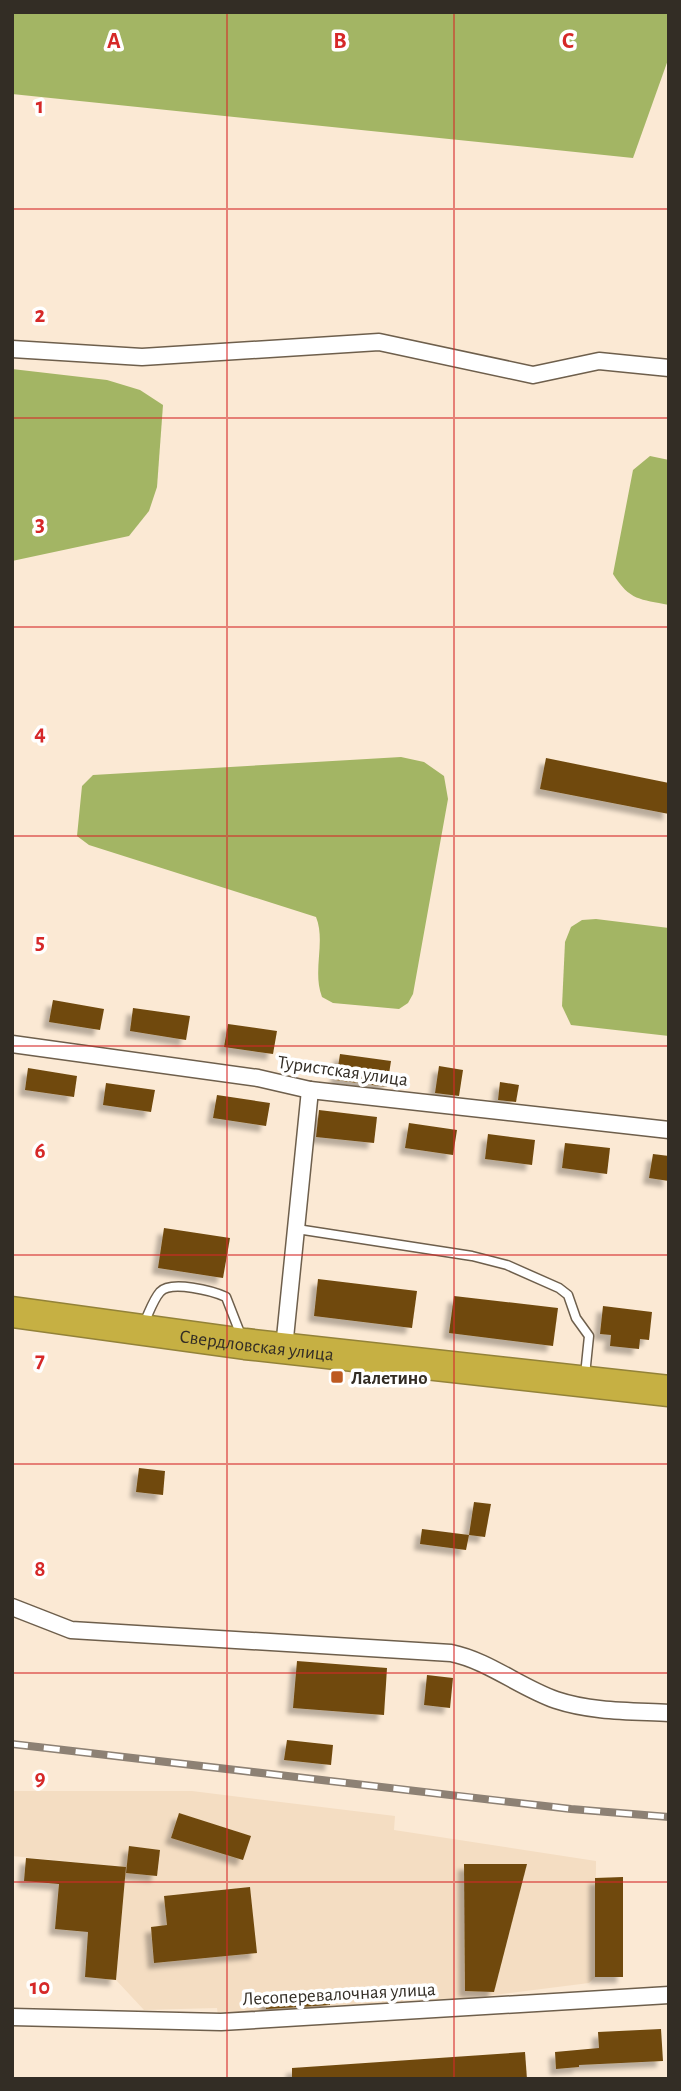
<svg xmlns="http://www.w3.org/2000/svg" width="681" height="2091" font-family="'Alegreya Sans',sans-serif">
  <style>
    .built { fill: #f4ddc2 }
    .forest { fill: #a3b564 }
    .building { fill: #6f490e; filter: url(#shadow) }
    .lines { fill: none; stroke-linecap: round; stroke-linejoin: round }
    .lane-casing { stroke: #6e5f4c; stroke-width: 11 }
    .street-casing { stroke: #6e5f4c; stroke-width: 19 }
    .highway-casing { stroke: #938238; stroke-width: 33 }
    .lane { stroke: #fff; stroke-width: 8 }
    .street { stroke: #fff; stroke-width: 16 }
    .highway { stroke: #c6b043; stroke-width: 30 }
    .rail-casing { stroke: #8d8174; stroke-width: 8 }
    .rail { stroke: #fff; stroke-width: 5; stroke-dasharray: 16; stroke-linecap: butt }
    .grid { fill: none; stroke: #d62828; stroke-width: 2; stroke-opacity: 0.55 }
    .poi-dot { fill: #bd5a22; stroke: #fff; stroke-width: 2.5 }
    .labels { text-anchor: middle; stroke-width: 7; stroke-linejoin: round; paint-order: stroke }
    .street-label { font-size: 19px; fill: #332d25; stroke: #fff }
    .poi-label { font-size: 19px; font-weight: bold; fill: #332d25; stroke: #fff; text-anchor: start }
    .grid-label { font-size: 23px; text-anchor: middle; font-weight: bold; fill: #d62828; stroke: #fff; stroke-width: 7; stroke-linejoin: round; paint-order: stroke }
  </style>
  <defs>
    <filter id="shadow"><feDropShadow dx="-6" dy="6" stdDeviation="2" flood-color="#0004"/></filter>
  </defs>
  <rect width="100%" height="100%" fill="#fbe9d4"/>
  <!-- built -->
  <path class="built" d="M 12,1791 L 192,1791 L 395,1816 L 394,1830 L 596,1861 L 595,1977 L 589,1983 L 424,2004 L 409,1993 L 400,2004 L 218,2016 L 217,2008 L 144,2010 L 116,1980 L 126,1867 L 12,1856 Z"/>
  <!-- forest -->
  <g class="forest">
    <path d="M 12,12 L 669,12 L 669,57 L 633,158 L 12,94 Z"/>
    <path d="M 12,369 L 107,380 L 140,390 L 163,405 L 157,487 L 149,511 L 129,536 L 12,561 Z"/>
    <path d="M 650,456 L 669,460 L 669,605 C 640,599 630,601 613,574 L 633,470 Z"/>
    <path d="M 401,757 L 424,762 L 444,776 L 448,799 L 413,994 L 408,1003 L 399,1009 L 333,1003 L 322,997 C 312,971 326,942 316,917 L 89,845 L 77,836 L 82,786 L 93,775 Z"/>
    <path d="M 596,919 L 669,928 L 669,1036 L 571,1025 L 562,1006 L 565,942 L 571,927 L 582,920 Z"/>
  </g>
  <!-- building -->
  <g class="building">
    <path d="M 546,758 L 669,783 L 669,814 L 540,789 Z"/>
    <path d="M 53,1000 L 104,1009 L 100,1030 L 49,1022 Z"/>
    <path d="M 133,1008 L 190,1016 L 186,1040 L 130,1031 Z"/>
    <path d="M 228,1024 L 277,1031 L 273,1054 L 224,1047 Z"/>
    <path d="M 340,1054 L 391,1061 L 387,1087 L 336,1080 Z"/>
    <path d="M 439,1066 L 463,1070 L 459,1096 L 435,1093 Z"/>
    <path d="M 28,1068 L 77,1076 L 74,1097 L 25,1090 Z"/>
    <path d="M 500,1082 L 519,1085 L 516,1102 L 498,1100 Z"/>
    <path d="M 106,1083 L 155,1090 L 151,1112 L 103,1105 Z"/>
    <path d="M 217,1095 L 270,1103 L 266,1126 L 213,1118 Z"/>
    <path d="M 319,1110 L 377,1117 L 374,1143 L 316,1137 Z"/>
    <path d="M 409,1123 L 457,1130 L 453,1155 L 405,1148 Z"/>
    <path d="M 488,1134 L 535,1140 L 532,1165 L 485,1159 Z"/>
    <path d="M 565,1143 L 610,1148 L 607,1174 L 562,1168 Z"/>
    <path d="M 653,1154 L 669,1156 L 669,1181 L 649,1178 Z"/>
    <path d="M 164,1228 L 230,1238 L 223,1278 L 158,1268 Z"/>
    <path d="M 318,1279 L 417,1291 L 412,1328 L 314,1316 Z"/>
    <path d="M 454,1296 L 558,1308 L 553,1346 L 449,1333 Z"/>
    <path d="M 603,1306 L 652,1312 L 649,1340 L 640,1339 L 639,1349 L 610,1346 L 611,1335 L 600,1334 Z"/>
    <path d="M 139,1468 L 165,1471 L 163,1495 L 136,1492 Z"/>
    <path d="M 474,1502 L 491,1504 L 485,1537 L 469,1535 Z"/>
    <path d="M 422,1529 L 469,1535 L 466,1550 L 420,1544 Z"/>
    <path d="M 297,1661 L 387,1668 L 384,1715 L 293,1708 Z"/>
    <path d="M 427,1675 L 453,1678 L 450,1708 L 424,1705 Z"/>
    <path d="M 287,1740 L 333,1745 L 331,1765 L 284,1760 Z"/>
    <path d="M 179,1813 L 251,1836 L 243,1860 L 171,1838 Z"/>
    <path d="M 129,1846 L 160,1850 L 157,1876 L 126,1873 Z"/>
    <path d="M 26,1858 L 126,1867 L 116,1980 L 85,1977 L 88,1932 L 55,1929 L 59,1884 L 24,1881 Z"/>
    <path d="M 464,1864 L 527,1864 L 494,1992 L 465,1991 Z"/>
    <path d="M 623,1877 L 623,1977 L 595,1977 L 595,1878 Z"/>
    <path d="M 250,1887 L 257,1953 L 154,1963 L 151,1927 L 167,1925 L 164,1896 Z"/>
    <path d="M 329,1991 L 330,2005 L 266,2009 L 265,1996 Z"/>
    <path d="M 661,2029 L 663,2061 L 579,2065 L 579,2067 L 556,2069 L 555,2052 L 599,2048 L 598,2032 Z"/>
    <path d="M 525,2052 L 527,2079 L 292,2079 L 292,2068 Z"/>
  </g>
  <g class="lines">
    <!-- lane casing -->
    <g class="lane-casing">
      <g id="lane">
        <path d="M 297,1229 L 472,1256 L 507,1265 L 559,1288 L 568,1295 L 576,1318 L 589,1336 L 585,1375"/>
        <path d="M 144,1323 C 149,1313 153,1300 160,1292 C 171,1280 213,1291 226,1297 L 242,1338"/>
      </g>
    </g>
    <!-- street casing -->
    <g class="street-casing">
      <g id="street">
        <path d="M 12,349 L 142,357 L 379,342 L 533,375 L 599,361 L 669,368"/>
        <path d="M 12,1044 L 258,1078 L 310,1090 L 669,1130"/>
        <path d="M 284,1348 L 310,1090"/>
        <path d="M 12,1607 L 71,1630 L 451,1653 C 489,1661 519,1687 556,1700 C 592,1712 631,1711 669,1713"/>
        <path d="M 12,2017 L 221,2022 L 669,1995"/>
      </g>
    </g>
    <!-- highway casing -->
    <g class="highway-casing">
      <g id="highway">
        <path id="s1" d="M 12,1312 L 245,1344 L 669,1391"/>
      </g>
    </g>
    <!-- lane -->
    <use href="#lane" class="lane"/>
    <!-- street -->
    <use href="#street" class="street"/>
    <!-- highway -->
    <use href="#highway" class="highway"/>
    <!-- rail casing -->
    <g class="rail-casing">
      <path id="rail" d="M 12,1744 L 571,1809 L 669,1817"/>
    </g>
    <!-- rail -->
    <use href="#rail" class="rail"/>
  </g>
  <!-- grid -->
  <path class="grid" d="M 227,12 L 227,2079M 454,12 L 454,2079M 12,209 L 669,209M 12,418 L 669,418M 12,627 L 669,627M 12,836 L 669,836M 12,1046 L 669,1046M 12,1255 L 669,1255M 12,1464 L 669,1464M 12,1673 L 669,1673M 12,1882 L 669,1882"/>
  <!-- markers -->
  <rect class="poi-dot" x="330" y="1370" width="14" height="14" rx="3.5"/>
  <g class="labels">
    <!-- street labels -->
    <g class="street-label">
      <text transform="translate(343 1070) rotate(8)" y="7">Туристская улица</text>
      <text dy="7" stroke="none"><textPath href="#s1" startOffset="247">Свердловская улица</textPath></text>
      <text transform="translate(339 1993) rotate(-3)" y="7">Лесоперевалочная улица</text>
    </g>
    <!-- poi labels -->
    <g class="poi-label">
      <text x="351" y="1384">Лалетино</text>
    </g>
  </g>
  <g class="grid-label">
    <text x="114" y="48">A</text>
    <text x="340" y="48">B</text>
    <text x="568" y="48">C</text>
    <text x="40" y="113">1</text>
    <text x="40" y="322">2</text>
    <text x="40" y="531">3</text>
    <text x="40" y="740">4</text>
    <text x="40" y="949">5</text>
    <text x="40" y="1158">6</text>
    <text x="40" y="1367">7</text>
    <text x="40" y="1576">8</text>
    <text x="40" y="1785">9</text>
    <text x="40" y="1994">10</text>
  </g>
  <!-- border -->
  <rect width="681" height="2091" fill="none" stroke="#332d25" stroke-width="28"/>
</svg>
